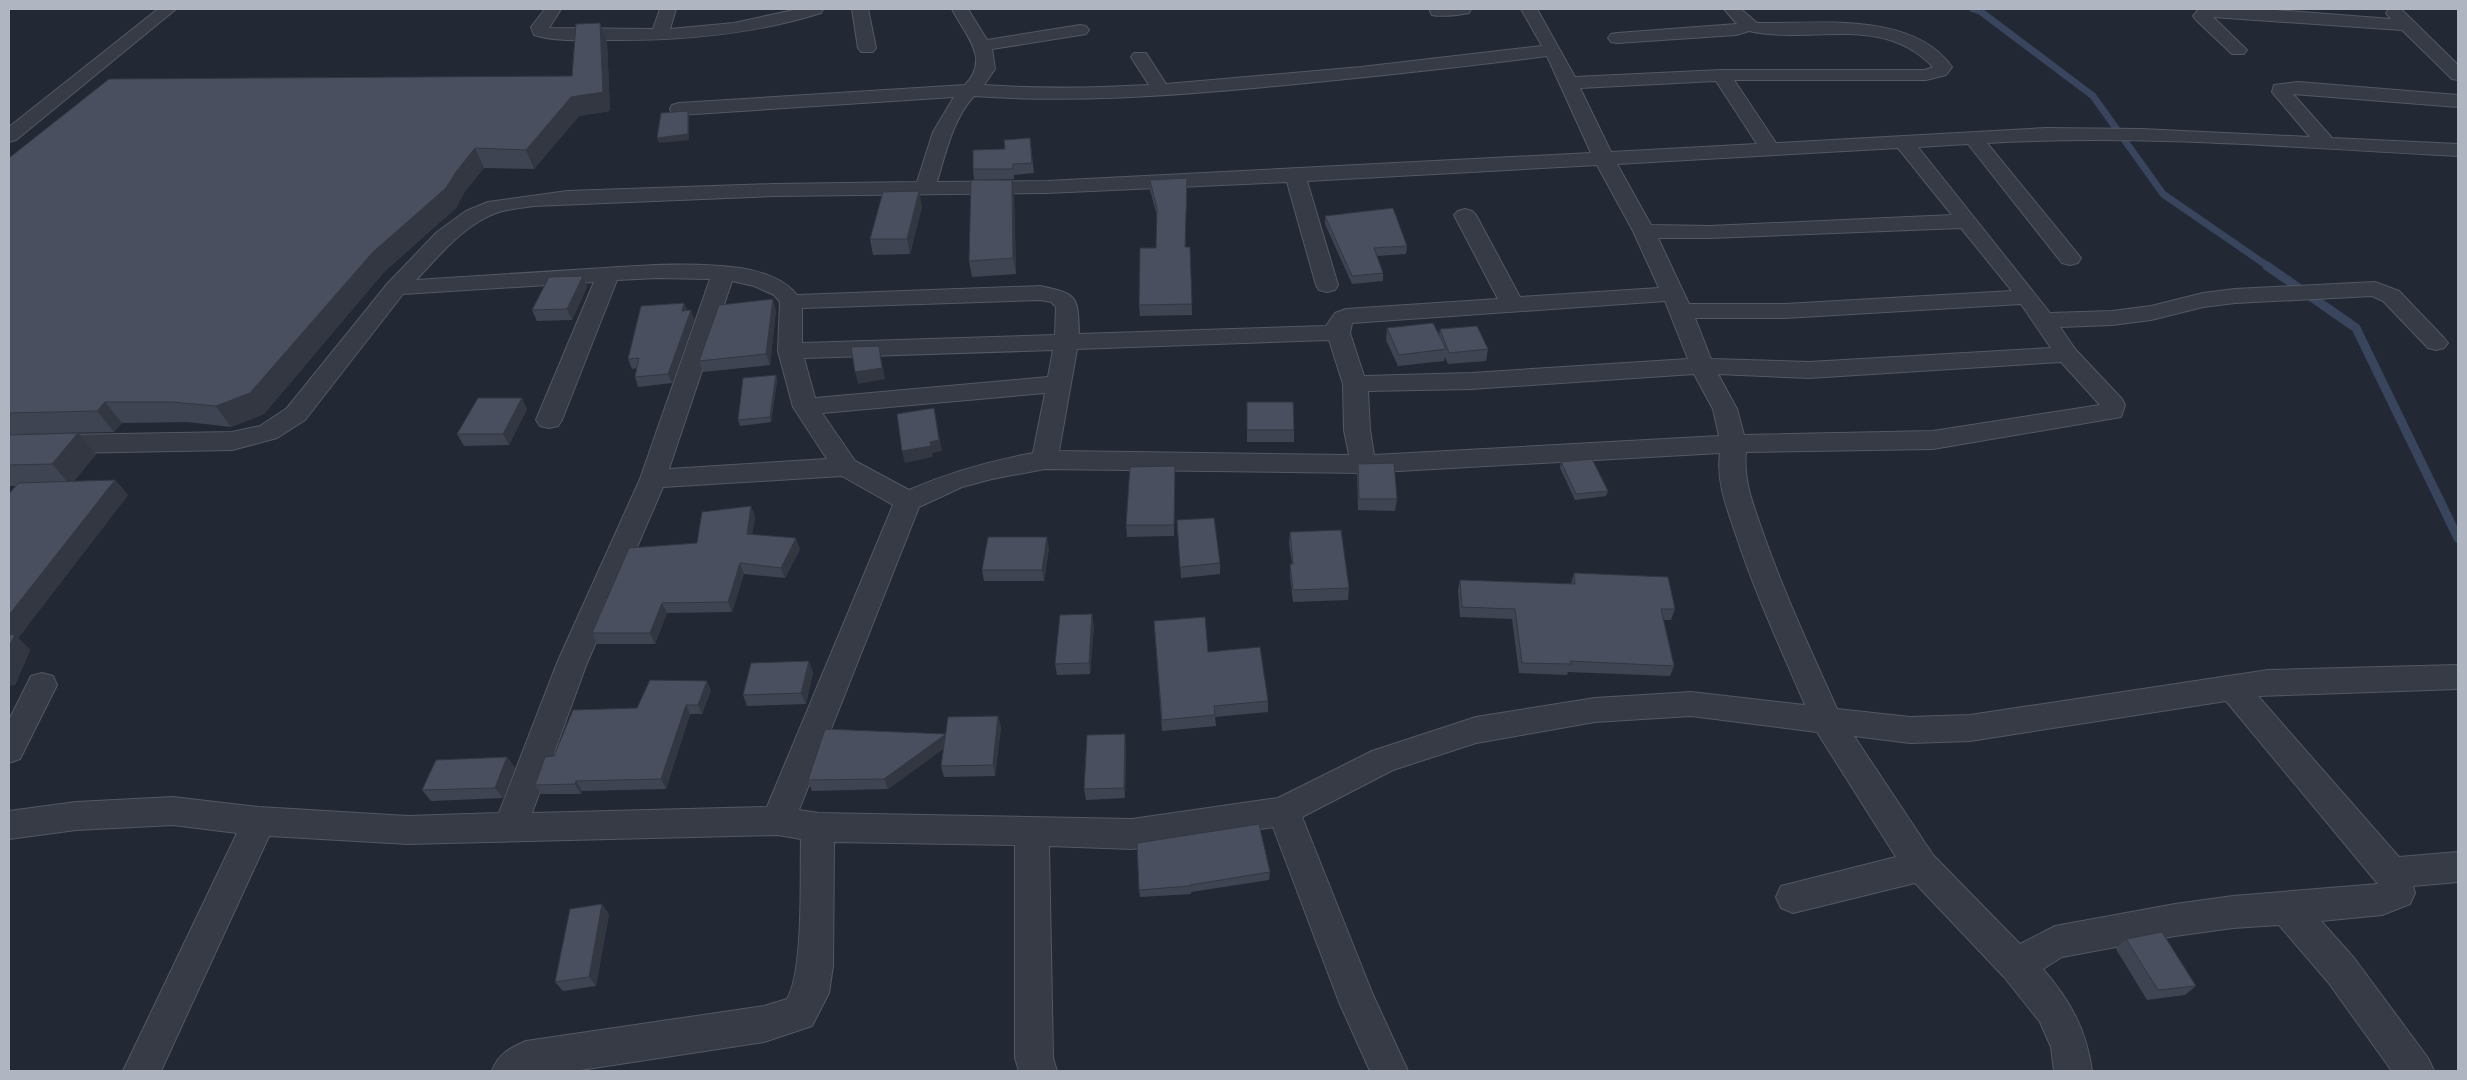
<svg xmlns="http://www.w3.org/2000/svg" width="2467" height="1080" font-family="Poppins,sans-serif">
  <style>
    .lines { fill: none; stroke-linecap: round; stroke-linejoin: round }
    .stream-far1 { stroke: #39455d; stroke-width: 7 }
    .stream { stroke: #39455d; stroke-width: 9 }
    .minor-casing { stroke: #535864; stroke-width: 2 }
    .minor { fill: #363b46; fill-rule: evenodd }
    .wall { fill: #3f4452 }
    .shaded-wall { fill: #333742 }
    .building { fill: #494f5f; stroke: #333742 }
  </style>
  <rect width="100%" height="100%" fill="#222935"/>
  <g class="lines">
    <!-- stream-far1 -->
    <path class="stream-far1" d="M 1973,9 L 1980,11 L 2093,96 L 2163,194 L 2269,267"/>
    <!-- stream -->
    <path class="stream" d="M 2267,266 L 2356,328 L 2458,538"/>
    <!-- minor casing -->
    <g class="minor-casing">
      <g id="minor">
        <path d="M 158,9 L 176,9 L 16,140 L 9,142 L 9,127 Z"/>
        <path d="M 545,9 L 561,9 L 549,28 L 653,29 L 660,9 L 676,9 L 670,29 L 734,23 L 798,9 L 823,9 L 821,13 C 751,35 679,41 606,40 C 581,40 558,42 534,35 L 531,27 Z"/>
        <path d="M 852,9 L 868,9 L 876,48 L 873,52 L 861,52 L 858,48 Z"/>
        <path d="M 952,9 L 968,9 L 987,40 L 1080,25 L 1086,26 L 1089,30 L 1086,34 L 1080,35 L 992,49 L 995,69 L 984,85 C 1039,89 1094,88 1149,85 L 1131,57 L 1134,53 L 1146,53 L 1166,84 L 1361,67 L 1542,46 L 1521,9 L 1537,9 L 1575,77 L 1721,70 L 1925,70 L 1933,67 C 1882,13 1811,45 1749,31 L 1736,35 L 1617,43 L 1611,42 L 1608,38 L 1611,34 L 1617,33 L 1737,24 L 1724,9 L 1741,9 L 1757,23 C 1817,24 1913,11 1952,67 L 1946,75 L 1926,80 L 1734,80 L 1776,143 L 2046,128 L 2141,129 L 2310,137 L 2272,92 L 2274,85 L 2298,82 L 2458,95 L 2458,107 L 2293,94 L 2332,138 L 2458,144 L 2458,156 C 2302,148 2144,134 1987,143 L 2081,258 L 2078,263 L 2070,265 L 2062,263 L 1968,144 L 1918,147 L 2050,313 L 2112,311 L 2151,306 L 2203,293 L 2235,289 L 2375,282 L 2399,291 L 2444,338 L 2448,343 L 2444,348 L 2436,350 L 2428,348 L 2383,301 L 2372,296 L 2235,303 L 2203,307 L 2151,320 L 2112,325 L 2060,327 L 2075,349 L 2122,399 L 2125,405 L 2121,417 L 1933,449 L 1746,452 C 1743,481 1754,507 1763,533 C 1784,593 1811,651 1837,709 L 1910,717 L 1970,715 L 2268,670 L 2458,665 L 2458,689 L 2258,696 L 2399,857 L 2458,852 L 2458,882 L 2413,886 L 2415,893 L 2410,904 L 2382,915 L 2321,921 L 2354,958 L 2428,1058 L 2434,1071 L 2392,1071 L 2328,982 L 2279,925 L 2233,928 L 2175,936 L 2062,957 L 2043,969 C 2070,1001 2086,1028 2092,1071 L 2054,1071 L 2051,1047 L 2040,1022 L 2004,977 L 1915,883 L 1793,913 L 1781,908 L 1776,897 L 1781,886 L 1896,857 L 1817,732 L 1691,716 L 1595,722 L 1476,743 L 1393,770 L 1302,817 L 1373,995 L 1408,1071 L 1370,1071 L 1339,1002 L 1273,827 L 1132,849 L 1049,846 L 1053,1058 L 1057,1071 L 1019,1071 L 1015,1058 L 1015,845 L 834,842 L 833,966 L 829,993 L 812,1026 L 764,1042 L 574,1071 L 492,1071 C 498,1054 510,1048 526,1041 L 764,1006 L 787,999 C 804,971 800,876 801,839 L 778,835 L 408,844 L 269,836 L 161,1071 L 123,1071 L 237,833 L 173,825 L 76,830 L 9,839 L 9,811 L 76,802 L 173,797 L 259,807 L 408,816 L 499,813 L 557,663 L 640,479 L 710,279 L 657,278 L 617,280 L 562,420 L 558,426 L 549,428 L 540,426 L 536,420 L 594,282 L 403,294 L 305,420 L 277,438 L 232,450 L 9,454 L 9,436 L 232,432 L 260,426 L 287,408 L 388,283 L 437,232 L 466,211 L 488,202 L 567,191 L 774,184 L 917,182 L 933,132 L 954,97 L 679,115 L 672,113 L 670,109 L 672,105 L 679,103 L 965,85 C 991,58 965,35 952,9 ZM 1547,56 L 1591,153 L 1047,181 L 937,182 C 946,152 953,119 974,96 C 1072,103 1168,96 1265,87 C 1359,78 1453,68 1547,56 ZM 1716,81 L 1757,144 L 1611,152 L 1580,88 ZM 1898,148 L 1952,215 L 1710,226 L 1651,225 L 1617,164 ZM 1597,165 L 1633,231 L 1659,288 L 1520,297 L 1476,215 L 1472,211 L 1465,209 L 1458,211 L 1454,215 L 1498,299 L 1346,309 L 1335,313 L 1326,326 L 1079,334 C 1078,296 1078,294 1040,286 L 797,295 C 785,279 760,271 740,268 C 690,261 638,266 588,269 C 531,273 473,276 416,280 C 440,255 465,223 499,212 C 509,209 522,208 533,206 L 774,196 L 1047,193 L 1287,182 L 1316,285 L 1319,290 L 1327,292 L 1335,290 L 1338,285 L 1307,181 ZM 1961,228 L 2012,291 L 1785,304 L 1689,304 L 1658,238 L 1710,238 ZM 732,281 L 754,286 L 774,295 L 780,302 L 778,351 L 793,407 L 827,459 L 669,469 ZM 1040,300 L 1051,302 L 1056,307 L 1055,335 L 802,343 L 802,308 ZM 1665,301 L 1688,359 L 1471,373 L 1364,376 L 1350,333 L 1352,323 ZM 2021,304 L 2051,348 L 1809,362 L 1711,359 L 1695,318 L 1785,318 ZM 1329,340 L 1343,384 L 1344,430 L 1349,455 L 1059,451 L 1077,349 ZM 1053,350 L 1048,377 L 815,398 L 804,358 ZM 2061,362 L 2100,405 L 1933,431 L 1744,435 L 1737,409 L 1718,374 L 1809,378 ZM 1694,374 L 1713,409 L 1719,436 L 1374,455 L 1370,430 L 1368,391 L 1471,389 ZM 1045,393 L 1033,453 C 990,461 950,472 909,490 L 855,461 L 822,413 ZM 1720,453 C 1716,482 1727,508 1736,535 C 1755,593 1781,649 1805,705 L 1691,692 L 1595,698 L 1476,717 L 1372,751 L 1278,798 L 1132,819 L 818,813 L 799,810 L 919,507 L 962,487 L 992,479 L 1045,469 L 1363,473 ZM 842,476 L 893,505 L 767,807 L 532,813 L 587,663 L 663,487 ZM 2226,701 L 2378,884 L 2233,896 L 2175,904 L 2055,926 L 2020,944 L 1933,855 L 1854,736 L 1910,743 L 1970,741 Z"/>
        <path d="M 1431,9 L 1471,9 L 1469,13 C 1458,15 1443,17 1432,15 L 1430,11 Z"/>
        <path d="M 2199,9 L 2262,9 L 2391,19 L 2386,13 L 2389,9 L 2401,9 L 2458,65 L 2458,80 L 2452,79 L 2402,30 L 2213,17 L 2247,50 L 2244,54 L 2232,54 L 2196,20 L 2193,16 Z"/>
        <path d="M 42,673 L 53,676 L 57,685 L 20,759 L 9,763 L 9,720 L 31,676 Z"/>
      </g>
    </g>
    <!-- minor -->
    <use href="#minor" class="minor"/>
  </g>
  <!-- wall -->
  <g class="wall">
    <path d="M 607,42 L 610,111 L 579,116 L 534,169 L 484,168 L 465,191 L 456,208 L 384,272 L 264,414 L 231,427 L 187,422 L 122,423 L 114,432 L 9,434 L 78,433 L 96,454 L 74,481 L 115,480 L 128,495 L 18,638 L 30,650 L 15,685 L 15,486 L 9,486 L 9,158 L 572,76 Z"/>
    <path d="M 1030,138 L 1034,173 L 1014,175 L 1014,179 L 974,180 L 973,169 L 1005,149 Z"/>
    <path d="M 1187,178 L 1185,247 L 1190,247 L 1192,315 L 1140,316 L 1139,305 L 1156,248 L 1157,216 L 1150,190 L 1150,180 Z"/>
    <path d="M 1012,180 L 1014,195 L 1016,274 L 972,277 L 969,261 Z"/>
    <path d="M 919,191 L 922,207 L 910,254 L 873,255 L 870,239 Z"/>
    <path d="M 1325,216 L 1407,246 L 1406,254 L 1377,256 L 1383,273 L 1383,281 L 1352,284 L 1325,224 Z"/>
    <path d="M 583,276 L 587,287 L 572,320 L 537,321 L 532,310 Z"/>
    <path d="M 684,303 L 687,310 L 694,319 L 672,383 L 638,387 L 635,377 L 637,368 L 632,369 L 628,359 Z"/>
    <path d="M 776,310 L 770,365 L 703,372 L 699,361 Z"/>
    <path d="M 1387,328 L 1439,335 L 1440,329 L 1488,349 L 1486,361 L 1448,364 L 1445,357 L 1444,361 L 1398,366 L 1386,340 Z"/>
    <path d="M 776,375 L 777,381 L 771,422 L 740,426 L 738,420 Z"/>
    <path d="M 1247,402 L 1294,430 L 1294,442 L 1247,442 Z"/>
    <path d="M 527,409 L 509,445 L 464,446 L 457,434 Z"/>
    <path d="M 1561,462 L 1608,491 L 1606,496 L 1575,500 L 1560,468 Z"/>
    <path d="M 1358,464 L 1397,499 L 1395,511 L 1358,510 L 1357,475 Z"/>
    <path d="M 1175,466 L 1174,536 L 1127,537 L 1126,525 Z"/>
    <path d="M 751,506 L 755,517 L 752,534 L 800,549 L 785,578 L 744,574 L 732,612 L 667,613 L 655,644 L 597,644 L 592,633 L 697,543 Z"/>
    <path d="M 1177,520 L 1220,563 L 1220,574 L 1181,578 Z"/>
    <path d="M 1290,532 L 1349,588 L 1348,600 L 1293,602 L 1290,576 L 1290,564 L 1292,564 L 1289,543 Z"/>
    <path d="M 1049,548 L 1044,581 L 984,581 L 982,570 Z"/>
    <path d="M 1574,573 L 1675,609 L 1671,620 L 1663,620 L 1674,666 L 1670,676 L 1568,672 L 1567,675 L 1519,673 L 1512,619 L 1460,617 L 1458,590 L 1460,580 L 1571,584 Z"/>
    <path d="M 1154,621 L 1208,652 L 1268,701 L 1268,712 L 1215,717 L 1216,726 L 1162,731 Z"/>
    <path d="M 1094,625 L 1090,674 L 1057,675 L 1055,664 Z"/>
    <path d="M 813,672 L 806,704 L 747,706 L 743,695 Z"/>
    <path d="M 711,690 L 702,714 L 690,714 L 666,789 L 582,791 L 581,794 L 541,794 L 535,785 L 554,756 L 637,708 Z"/>
    <path d="M 998,716 L 1001,727 L 995,776 L 944,777 L 941,766 L 944,748 L 888,789 L 812,791 L 808,780 Z"/>
    <path d="M 1126,745 L 1125,798 L 1086,800 L 1084,789 Z"/>
    <path d="M 507,757 L 515,768 L 503,798 L 431,801 L 422,790 Z"/>
    <path d="M 1270,872 L 1269,880 L 1191,892 L 1191,894 L 1140,897 L 1139,890 Z"/>
    <path d="M 609,914 L 596,986 L 563,991 L 555,982 Z"/>
    <path d="M 2126,939 L 2196,986 L 2185,995 L 2147,1000 L 2116,949 Z"/>
  </g>
  <!-- shaded-wall -->
  <g class="shaded-wall">
    <path d="M 600,23 L 607,42 L 610,111 L 579,116 L 534,169 L 526,150 L 571,97 Z"/>
    <path d="M 688,111 L 689,116 L 689,140 L 659,143 L 657,138 Z"/>
    <path d="M 475,148 L 484,168 L 465,191 L 456,208 L 384,272 L 264,414 L 231,427 L 216,406 L 373,252 Z"/>
    <path d="M 1187,178 L 1187,188 L 1185,257 L 1185,247 Z"/>
    <path d="M 1012,180 L 1014,195 L 1016,274 L 1013,258 Z"/>
    <path d="M 919,191 L 922,207 L 910,254 L 907,239 Z"/>
    <path d="M 583,276 L 587,287 L 572,320 L 567,309 Z"/>
    <path d="M 773,299 L 776,310 L 770,365 L 766,354 Z"/>
    <path d="M 684,303 L 688,312 L 682,311 Z"/>
    <path d="M 691,310 L 694,319 L 672,383 L 668,374 Z"/>
    <path d="M 879,346 L 885,379 L 858,384 L 855,372 Z"/>
    <path d="M 776,375 L 777,381 L 771,422 L 770,417 Z"/>
    <path d="M 522,398 L 527,409 L 509,445 L 503,434 Z"/>
    <path d="M 105,402 L 122,423 L 114,432 L 97,411 Z"/>
    <path d="M 934,408 L 942,451 L 932,453 L 933,457 L 905,463 L 902,451 L 930,442 Z"/>
    <path d="M 78,433 L 96,454 L 70,485 L 52,464 Z"/>
    <path d="M 115,480 L 128,495 L 18,638 L 30,650 L 15,685 L 9,686 L 9,615 Z"/>
    <path d="M 751,506 L 755,517 L 751,544 L 747,534 Z"/>
    <path d="M 1047,537 L 1049,548 L 1044,581 L 1042,570 Z"/>
    <path d="M 796,538 L 800,549 L 785,578 L 781,568 Z"/>
    <path d="M 740,563 L 744,574 L 732,612 L 728,602 Z"/>
    <path d="M 662,603 L 667,613 L 655,644 L 650,633 Z"/>
    <path d="M 1092,614 L 1094,625 L 1090,674 L 1089,663 Z"/>
    <path d="M 809,661 L 813,672 L 806,704 L 801,693 Z"/>
    <path d="M 707,681 L 711,690 L 702,714 L 698,705 Z"/>
    <path d="M 686,705 L 690,714 L 666,789 L 661,779 Z"/>
    <path d="M 998,716 L 1001,727 L 995,776 L 993,765 Z"/>
    <path d="M 946,734 L 949,745 L 888,789 L 884,779 Z"/>
    <path d="M 1125,734 L 1126,745 L 1125,798 L 1124,788 Z"/>
    <path d="M 507,757 L 515,768 L 503,798 L 495,788 Z"/>
    <path d="M 576,781 L 582,791 L 581,794 L 575,784 Z"/>
    <path d="M 602,904 L 609,914 L 596,986 L 589,977 Z"/>
  </g>
  <!-- building -->
  <g class="building">
    <path d="M 600,23 L 603,92 L 571,97 L 526,150 L 475,148 L 456,172 L 446,188 L 373,252 L 250,393 L 216,406 L 172,402 L 105,402 L 97,411 L 9,413 L 9,158 L 109,79 L 572,76 L 576,24 Z"/>
    <path d="M 688,111 L 688,134 L 657,138 L 661,113 Z"/>
    <path d="M 1030,138 L 1032,163 L 1013,164 L 1013,169 L 973,169 L 973,150 L 1005,149 L 1004,140 Z"/>
    <path d="M 1187,178 L 1185,247 L 1190,247 L 1192,304 L 1139,305 L 1140,248 L 1156,248 L 1157,209 L 1150,180 Z"/>
    <path d="M 971,180 L 1012,180 L 1013,258 L 969,261 Z"/>
    <path d="M 919,191 L 907,239 L 870,239 L 883,192 Z"/>
    <path d="M 1393,208 L 1407,246 L 1374,248 L 1383,273 L 1352,276 L 1325,216 Z"/>
    <path d="M 583,276 L 567,309 L 532,310 L 549,277 Z"/>
    <path d="M 773,299 L 766,354 L 699,361 L 719,305 Z"/>
    <path d="M 684,303 L 682,311 L 691,310 L 668,374 L 635,377 L 639,358 L 628,359 L 641,306 Z"/>
    <path d="M 1433,323 L 1446,349 L 1399,355 L 1387,328 Z"/>
    <path d="M 1477,326 L 1488,349 L 1449,353 L 1440,329 Z"/>
    <path d="M 879,346 L 882,368 L 855,372 L 851,347 Z"/>
    <path d="M 776,375 L 770,417 L 738,420 L 743,378 Z"/>
    <path d="M 478,398 L 522,398 L 503,434 L 457,434 Z"/>
    <path d="M 1247,402 L 1293,402 L 1294,430 L 1247,430 Z"/>
    <path d="M 934,408 L 939,440 L 930,442 L 931,446 L 902,451 L 897,414 Z"/>
    <path d="M 78,433 L 52,464 L 9,465 L 9,435 Z"/>
    <path d="M 1592,459 L 1608,491 L 1576,494 L 1561,462 Z"/>
    <path d="M 1394,463 L 1397,499 L 1359,499 L 1358,464 Z"/>
    <path d="M 1175,466 L 1174,525 L 1126,525 L 1130,467 Z"/>
    <path d="M 115,480 L 9,615 L 9,494 L 18,483 Z"/>
    <path d="M 751,506 L 747,534 L 796,538 L 781,568 L 740,563 L 728,602 L 662,603 L 650,633 L 592,633 L 629,548 L 697,543 L 702,512 Z"/>
    <path d="M 1214,518 L 1220,563 L 1180,567 L 1177,520 Z"/>
    <path d="M 1341,530 L 1349,588 L 1293,590 L 1290,564 L 1293,564 L 1290,532 Z"/>
    <path d="M 988,537 L 1047,537 L 1042,570 L 982,570 Z"/>
    <path d="M 1574,573 L 1668,577 L 1675,609 L 1661,609 L 1674,666 L 1570,661 L 1571,664 L 1522,663 L 1515,609 L 1462,607 L 1460,580 L 1575,584 Z"/>
    <path d="M 1092,614 L 1089,663 L 1055,664 L 1060,615 Z"/>
    <path d="M 1205,617 L 1208,652 L 1260,647 L 1268,701 L 1214,706 L 1215,715 L 1162,720 L 1154,621 Z"/>
    <path d="M 15,634 L 9,647 L 9,635 Z"/>
    <path d="M 809,661 L 801,693 L 743,695 L 751,663 Z"/>
    <path d="M 650,680 L 707,681 L 698,705 L 686,705 L 661,779 L 576,781 L 575,784 L 535,785 L 545,757 L 554,756 L 573,710 L 637,708 Z"/>
    <path d="M 998,716 L 993,765 L 941,766 L 948,717 Z"/>
    <path d="M 825,729 L 946,734 L 884,779 L 808,780 Z"/>
    <path d="M 1125,734 L 1124,788 L 1084,789 L 1087,735 Z"/>
    <path d="M 507,757 L 495,788 L 422,790 L 436,760 Z"/>
    <path d="M 1259,824 L 1270,872 L 1190,885 L 1190,886 L 1139,890 L 1137,843 Z"/>
    <path d="M 602,904 L 589,977 L 555,982 L 570,909 Z"/>
    <path d="M 2162,932 L 2196,986 L 2158,990 L 2126,939 Z"/>
  </g>
  <!-- border -->
  <rect width="2467" height="1080" fill="none" stroke="#b0b5c2" stroke-width="20"/>
</svg>
